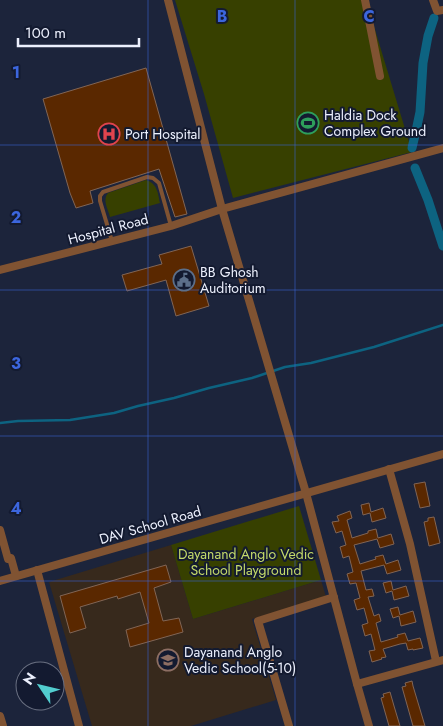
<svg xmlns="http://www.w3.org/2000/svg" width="443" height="726" font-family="Jost,sans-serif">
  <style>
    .education { fill: #37291c }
    .green { fill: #374000 }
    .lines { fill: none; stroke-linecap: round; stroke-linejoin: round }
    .stream { stroke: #0d6381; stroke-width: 2.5 }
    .canal { stroke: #0d6381; stroke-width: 9 }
    .building { fill: #5a2800; stroke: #816555 }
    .lane { stroke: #805332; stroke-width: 4 }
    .street { stroke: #805332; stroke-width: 8 }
    .grid { fill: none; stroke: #3c66de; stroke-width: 1; stroke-opacity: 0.55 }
    .labels { text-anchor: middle; stroke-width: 4; stroke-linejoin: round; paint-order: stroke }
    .poi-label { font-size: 14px; fill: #ecf0fd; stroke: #131a30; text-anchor: start }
    .street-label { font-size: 14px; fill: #ecf0fd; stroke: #131a30 }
    .park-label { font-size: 14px; fill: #c4da6a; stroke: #131a30 }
    .grid-label { font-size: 16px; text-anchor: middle; font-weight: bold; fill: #3c66de; stroke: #131a30; stroke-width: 4; stroke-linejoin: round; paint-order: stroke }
  </style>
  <rect width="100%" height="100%" fill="#1c243b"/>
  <!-- education -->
  <path class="education" d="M 171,545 L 193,619 L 321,580 L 326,597 L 252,619 L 276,700 L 191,726 L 92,726 L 49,582 Z"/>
  <!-- green -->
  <g class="green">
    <path d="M 175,0 L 366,0 L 412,152 L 233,198 L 204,94 Z"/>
    <path d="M 146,180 C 157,183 158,193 160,203 L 110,217 C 108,209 102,200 108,193 Z"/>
    <path d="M 299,506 L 321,580 L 193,619 L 171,545 Z"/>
  </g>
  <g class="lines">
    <!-- stream -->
    <path class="stream" d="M 0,423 L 18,421 L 70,420 L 114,413 L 138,406 L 174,398 L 209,388 L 252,378 L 285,367 L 311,363 L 374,347 L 443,325"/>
    <!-- canal -->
    <g class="canal">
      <path d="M 412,148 L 416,131 L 420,112 L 423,63 L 428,36 L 434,18"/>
      <path d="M 415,168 L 428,200 L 443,246"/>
    </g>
  </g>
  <!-- building -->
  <g class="building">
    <path d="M 146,68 L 187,214 L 175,217 L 159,169 L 90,191 L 93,203 L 76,208 L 70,193 L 43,99 Z"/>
    <path d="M 191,246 L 209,306 L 176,316 L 166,280 L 127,291 L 122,275 L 162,264 L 159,255 Z"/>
    <path d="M 425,482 L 430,506 L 420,508 L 414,484 Z"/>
    <path d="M 369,503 L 371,512 L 383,508 L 386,518 L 372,522 L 370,513 L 363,515 L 361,505 Z"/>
    <path d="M 350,511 L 352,518 L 347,520 L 352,538 L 368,533 L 368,531 L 376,529 L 378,538 L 391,534 L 394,544 L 380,548 L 377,539 L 354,545 L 360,564 L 376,559 L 375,557 L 383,555 L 386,564 L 398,560 L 401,570 L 387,574 L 384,565 L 361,571 L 366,590 L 372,589 L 374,596 L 368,597 L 374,616 L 379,614 L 381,621 L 376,623 L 381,642 L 398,637 L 397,635 L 405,633 L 408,641 L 420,638 L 423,648 L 413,650 L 413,649 L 408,650 L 406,643 L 400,644 L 383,649 L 386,657 L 381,658 L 382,659 L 372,662 L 369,651 L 375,650 L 371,634 L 365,636 L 362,625 L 368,623 L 364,608 L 357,610 L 354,600 L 360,598 L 356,583 L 350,584 L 347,574 L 353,572 L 349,556 L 343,558 L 340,547 L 346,545 L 342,531 L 336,533 L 332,522 L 339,521 L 337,516 Z"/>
    <path d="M 434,517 L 440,543 L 429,546 L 424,522 L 428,521 L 428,518 Z"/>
    <path d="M 166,565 L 171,582 L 154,588 L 163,621 L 179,618 L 183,632 L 130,647 L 126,630 L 149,623 L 140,592 L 118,599 L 117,596 L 80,607 L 86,628 L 70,633 L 60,596 Z"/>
    <path d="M 391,581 L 393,590 L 406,586 L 409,596 L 394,600 L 392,591 L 386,593 L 383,583 Z"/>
    <path d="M 398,607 L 400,615 L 413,611 L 416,622 L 401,626 L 399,616 L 393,618 L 390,609 Z"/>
    <path d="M 412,681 L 413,686 L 425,726 L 413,726 L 402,687 L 406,686 L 405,683 Z"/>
    <path d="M 390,692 L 394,706 L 400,726 L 389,726 L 381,698 L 384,697 L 383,694 Z"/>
  </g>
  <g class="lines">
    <!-- lane -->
    <path class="lane" d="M 112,241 L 100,201 L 100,196 L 103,192 L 147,177 L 153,178 L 159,183 L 171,226"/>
    <!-- street -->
    <g class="street">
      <path d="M 168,0 L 222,209 L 306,493 L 357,684"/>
      <path d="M 365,0 L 380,76"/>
      <path d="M 433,0 L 437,11 L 443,10"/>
      <path d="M 0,270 L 171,226 L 222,209 L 443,148"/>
      <path d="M 389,469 L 410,544 L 436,661"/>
      <path d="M 0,530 L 8,559 L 11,558 L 16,576"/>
      <path d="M 37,570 L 79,726"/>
      <path d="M 0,581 L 443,454"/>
      <path d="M 0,716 L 3,726"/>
      <path d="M 289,726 L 258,621 L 334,597"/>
      <path d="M 369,726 L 357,684 L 443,660"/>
    </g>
  </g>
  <!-- grid -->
  <path class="grid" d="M 148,0 L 148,726M 295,0 L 295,726M 0,145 L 443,145M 0,290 L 443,290M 0,436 L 443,436M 0,581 L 443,581"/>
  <!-- icons -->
  <defs>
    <g id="stadium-ring" transform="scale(1.125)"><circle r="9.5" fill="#131a30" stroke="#2e9e5b" stroke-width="1.5"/><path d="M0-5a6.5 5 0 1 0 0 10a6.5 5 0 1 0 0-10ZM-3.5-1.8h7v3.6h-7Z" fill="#2e9e5b"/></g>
    <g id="hospital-ring" transform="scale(1.125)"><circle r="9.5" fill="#131a30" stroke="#e0444e" stroke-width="1.5"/><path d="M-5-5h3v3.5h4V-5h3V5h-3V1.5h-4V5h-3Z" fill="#e0444e"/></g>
    <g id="civic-ring" transform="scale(1.125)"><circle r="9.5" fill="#131a30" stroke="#5c6f8a" stroke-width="1.5"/><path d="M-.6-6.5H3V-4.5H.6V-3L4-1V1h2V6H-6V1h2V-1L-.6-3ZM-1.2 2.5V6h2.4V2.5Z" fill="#5c6f8a"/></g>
    <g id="school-ring" transform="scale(1.125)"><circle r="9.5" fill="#131a30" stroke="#8d6e63" stroke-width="1.5"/><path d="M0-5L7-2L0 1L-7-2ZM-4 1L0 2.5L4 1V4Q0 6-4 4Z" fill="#8d6e63"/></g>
  </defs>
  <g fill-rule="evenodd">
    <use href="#stadium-ring" x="308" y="123"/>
    <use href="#hospital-ring" x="109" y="134"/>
    <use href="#civic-ring" x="184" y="280"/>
    <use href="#school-ring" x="168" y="660"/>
  </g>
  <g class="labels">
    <!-- poi labels -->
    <g class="poi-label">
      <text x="324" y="120">Haldia Dock<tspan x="324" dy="16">Complex Ground</tspan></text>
      <text x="125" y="139">Port Hospital</text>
      <text x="200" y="277">BB Ghosh<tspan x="200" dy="16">Auditorium</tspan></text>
      <text x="184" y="657">Dayanand Anglo<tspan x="184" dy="16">Vedic School(5-10)</tspan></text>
    </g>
    <!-- street labels -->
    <g class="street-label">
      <text transform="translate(108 229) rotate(-15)" y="5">Hospital Road</text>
      <text transform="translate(150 525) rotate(-16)" y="5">DAV School Road</text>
    </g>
    <!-- park labels -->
    <g class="park-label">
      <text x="246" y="559">Dayanand Anglo Vedic<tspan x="246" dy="16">School Playground</tspan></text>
    </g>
  </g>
  <g class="grid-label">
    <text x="222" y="22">B</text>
    <text x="369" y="22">C</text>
    <text x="16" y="78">1</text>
    <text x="16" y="223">2</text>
    <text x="16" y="369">3</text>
    <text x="16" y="514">4</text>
  </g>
  <!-- north arrow -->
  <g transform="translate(40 686) rotate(305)"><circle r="24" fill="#131a30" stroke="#6a7082"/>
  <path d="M0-4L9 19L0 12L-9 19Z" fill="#52cdcf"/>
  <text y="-8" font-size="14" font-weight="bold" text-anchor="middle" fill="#ecf0fd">N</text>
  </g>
  <!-- scale -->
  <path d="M18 38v8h121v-8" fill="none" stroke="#ecf0fd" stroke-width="2.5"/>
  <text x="25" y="38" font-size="15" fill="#ecf0fd" stroke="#131a30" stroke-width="4" paint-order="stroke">100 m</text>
</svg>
